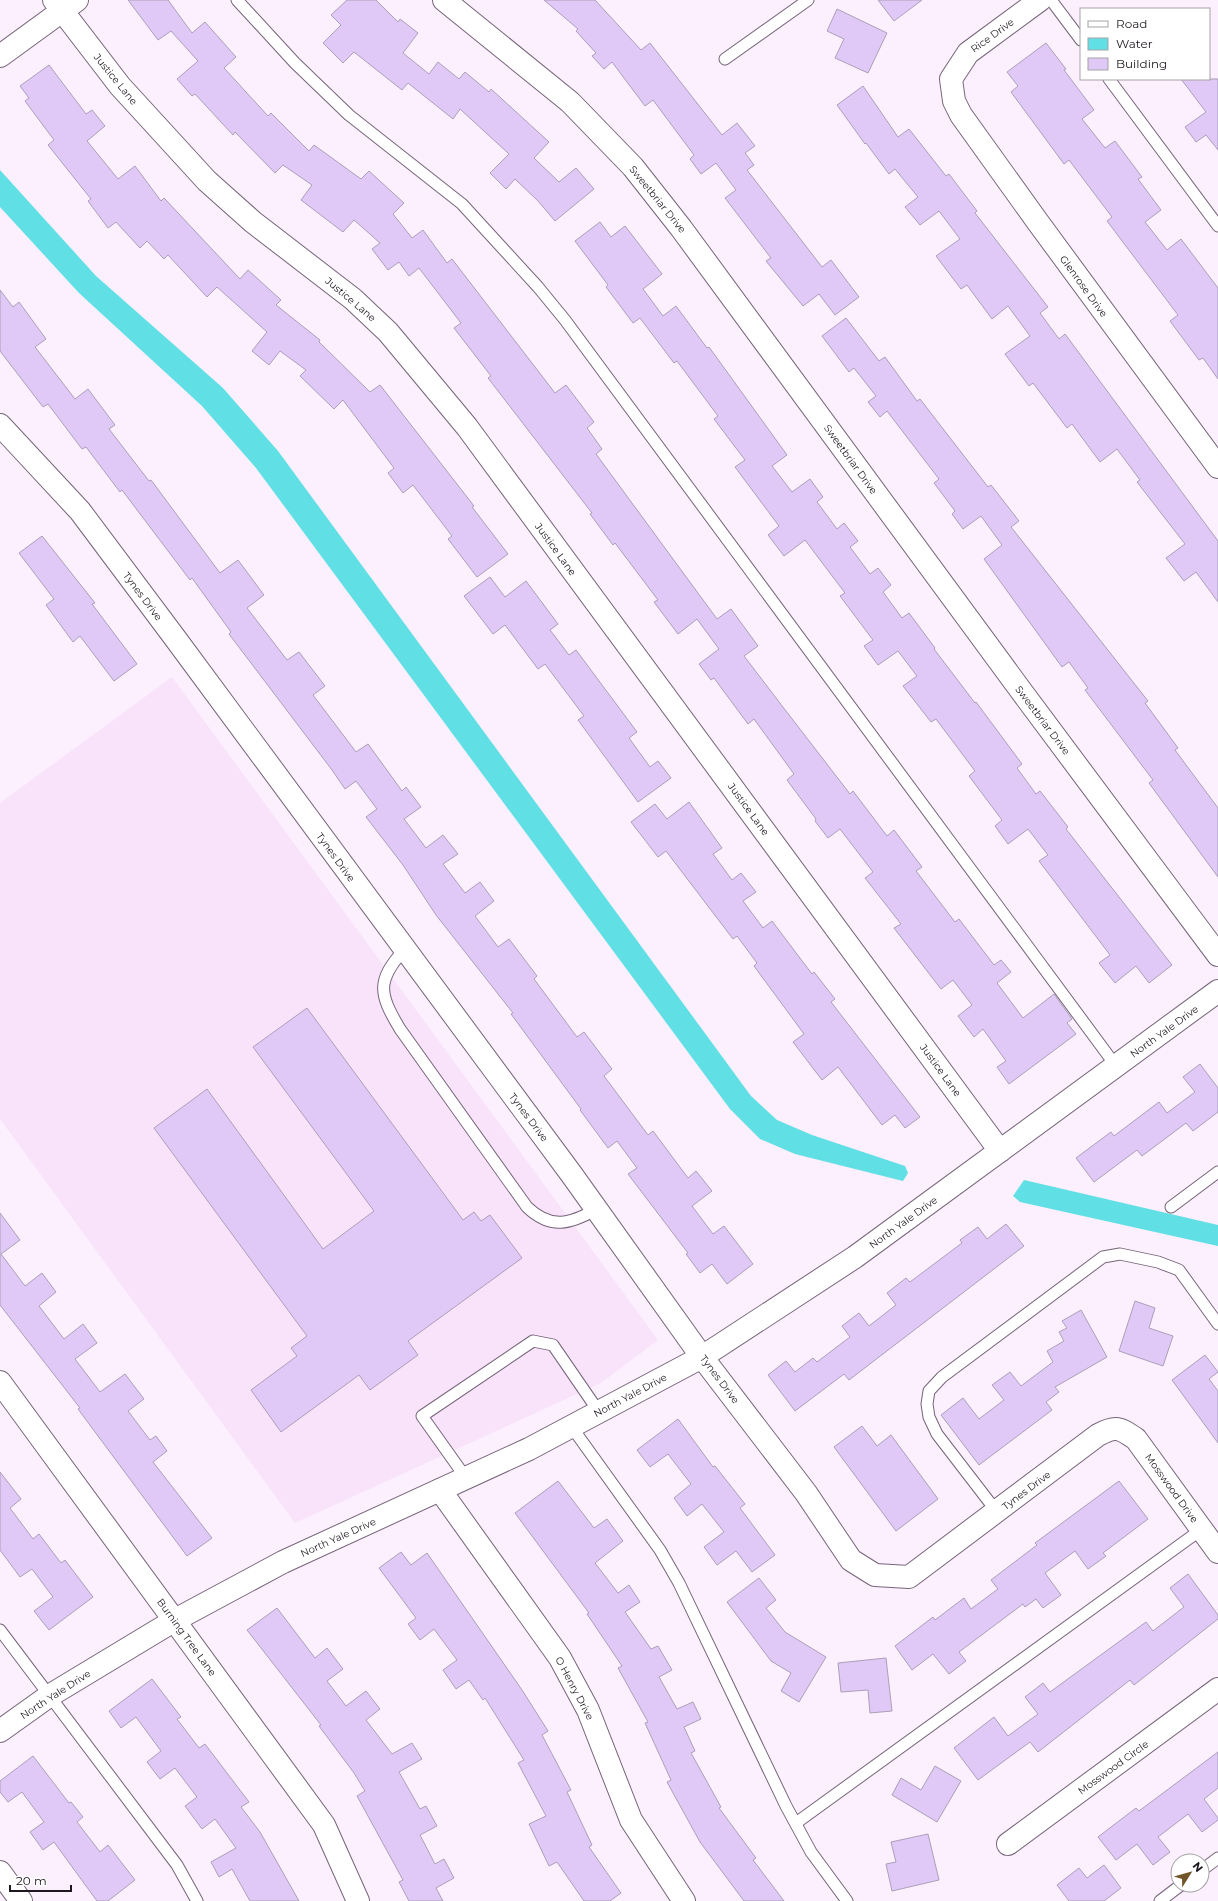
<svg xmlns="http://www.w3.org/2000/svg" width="1218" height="1901" font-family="Montserrat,sans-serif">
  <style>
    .built { fill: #f8e3fb }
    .water { fill: #60e0e4 }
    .building { fill: #e0c9f7; stroke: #ac9fb8 }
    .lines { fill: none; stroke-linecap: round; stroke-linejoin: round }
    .service-casing { stroke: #766479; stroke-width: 13 }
    .minor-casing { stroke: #766479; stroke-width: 24 }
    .tertiary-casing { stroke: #766479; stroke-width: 24 }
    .service { stroke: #fff; stroke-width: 11 }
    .minor { stroke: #fff; stroke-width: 22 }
    .tertiary { stroke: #fff; stroke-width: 22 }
    .labels { text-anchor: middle; stroke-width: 3; stroke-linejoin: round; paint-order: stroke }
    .street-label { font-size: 10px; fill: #1e171f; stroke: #fff }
  </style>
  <rect width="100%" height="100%" fill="#fceffe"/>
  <!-- built -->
  <path class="built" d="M 172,677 L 658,1340 L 601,1383 L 295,1523 L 0,1119 L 0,803 Z"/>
  <!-- water -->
  <g class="water">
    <path d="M 0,170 L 96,276 L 223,388 L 278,451 L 751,1096 L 777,1120 L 812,1135 L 905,1166 L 908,1173 L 903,1181 L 795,1154 L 760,1139 L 730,1109 L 256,468 L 202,406 L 79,293 L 0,207 Z"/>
    <path d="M 1024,1180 L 1218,1225 L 1218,1246 L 1020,1202 L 1013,1196 Z"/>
  </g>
  <!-- building -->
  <g class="building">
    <path d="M 128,0 L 168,0 L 192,33 L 205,22 L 236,57 L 224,68 L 268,116 L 271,113 L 309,151 L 314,145 L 361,179 L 369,171 L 404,203 L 393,214 L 412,238 L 423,230 L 447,263 L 452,259 L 555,393 L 566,385 L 594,422 L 587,428 L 602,449 L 596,454 L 717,619 L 731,609 L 758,646 L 744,656 L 786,711 L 850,794 L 853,791 L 887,836 L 894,830 L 922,867 L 916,871 L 955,922 L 959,919 L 994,965 L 1001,960 L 1011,972 L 997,983 L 1023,1018 L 1054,994 L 1072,1019 L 1067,1023 L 1076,1034 L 1009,1084 L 997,1067 L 1006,1061 L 983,1029 L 974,1037 L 958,1016 L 972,1005 L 953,980 L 941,989 L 894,928 L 901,924 L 865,878 L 873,872 L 840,829 L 828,838 L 815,821 L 816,819 L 787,780 L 794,774 L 754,719 L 748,724 L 714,678 L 711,680 L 699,664 L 719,649 L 697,619 L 678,634 L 654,602 L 658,600 L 615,543 L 613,545 L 590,514 L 592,513 L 488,378 L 491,376 L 454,328 L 461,323 L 419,268 L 409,276 L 399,262 L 388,270 L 372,249 L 380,243 L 354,220 L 343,232 L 301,200 L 312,185 L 283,165 L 275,173 L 235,132 L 233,135 L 195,94 L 192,96 L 177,79 L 198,61 L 171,31 L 158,40 Z"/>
    <path d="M 347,0 L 376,0 L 398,22 L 400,19 L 418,33 L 403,53 L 429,74 L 438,62 L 459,79 L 465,72 L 489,92 L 491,89 L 549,142 L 534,158 L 559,182 L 576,168 L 594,189 L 555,221 L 538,201 L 515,179 L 506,189 L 490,173 L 509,154 L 460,109 L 453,119 L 408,83 L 402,90 L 354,52 L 343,63 L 323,43 L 341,25 L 331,15 Z"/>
    <path d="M 544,0 L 595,0 L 641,50 L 650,43 L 722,135 L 737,123 L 755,146 L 745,153 L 754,165 L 747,170 L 822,267 L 831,260 L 859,297 L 835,315 L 819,294 L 803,306 L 766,261 L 771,258 L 725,198 L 736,190 L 716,163 L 701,174 L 690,159 L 694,155 L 653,100 L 645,106 L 612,62 L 604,69 L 592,56 L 596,53 L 576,31 L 578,29 Z"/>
    <path d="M 878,0 L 922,0 L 894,21 Z"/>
    <path d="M 837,9 L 887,33 L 868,73 L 835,58 L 844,39 L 827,31 Z"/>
    <path d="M 1046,43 L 1066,69 L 1064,70 L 1094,110 L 1082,119 L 1105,148 L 1115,141 L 1142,177 L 1138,179 L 1161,210 L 1145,222 L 1167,250 L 1181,239 L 1218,288 L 1218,379 L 1203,358 L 1199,360 L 1170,321 L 1178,315 L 1107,221 L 1112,217 L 1069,160 L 1064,164 L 1011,92 L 1018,86 L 1007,72 Z"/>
    <path d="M 49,65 L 86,114 L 92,110 L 105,126 L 87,141 L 118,179 L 135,166 L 161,201 L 164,198 L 240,279 L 248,270 L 281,300 L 276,305 L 320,340 L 319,342 L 370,392 L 380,385 L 474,506 L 472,507 L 508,554 L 477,577 L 448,539 L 452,536 L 413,485 L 403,493 L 388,473 L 394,468 L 343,400 L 334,409 L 300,376 L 306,370 L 280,351 L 269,365 L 252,351 L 267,332 L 217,287 L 207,297 L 168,255 L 164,259 L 147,241 L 140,248 L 116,222 L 108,228 L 88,201 L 91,199 L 48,145 L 54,140 L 25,101 L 29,98 L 20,86 Z"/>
    <path d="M 1181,79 L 1218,79 L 1218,150 L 1206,135 L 1196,142 L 1185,127 L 1206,112 Z"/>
    <path d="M 863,86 L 898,137 L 909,129 L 946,176 L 949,174 L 977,211 L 975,213 L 1048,307 L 1040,313 L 1059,339 L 1065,334 L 1218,541 L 1218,602 L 1196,572 L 1184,581 L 1166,558 L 1185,544 L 1137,482 L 1140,480 L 1117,449 L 1100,462 L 1072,424 L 1067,428 L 1033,383 L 1029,386 L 1005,354 L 1030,336 L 1008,306 L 992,319 L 967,285 L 961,289 L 936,256 L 960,239 L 939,211 L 920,225 L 905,207 L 918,197 L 895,169 L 889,174 L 866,143 L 865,144 L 837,105 Z"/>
    <path d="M 600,222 L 611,237 L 625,226 L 662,274 L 643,289 L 663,316 L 676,306 L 707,348 L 709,347 L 787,455 L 772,466 L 792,492 L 810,479 L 823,497 L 817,502 L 837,529 L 844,523 L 858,541 L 850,547 L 870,574 L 878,568 L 891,585 L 883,592 L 902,618 L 909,613 L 935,648 L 934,649 L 975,703 L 976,702 L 1022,764 L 1017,768 L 1036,794 L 1040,791 L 1068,827 L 1066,829 L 1172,965 L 1149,983 L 1136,966 L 1115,983 L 1099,963 L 1110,955 L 1039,861 L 1048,855 L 1028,829 L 1008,844 L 995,826 L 1002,820 L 969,776 L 975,771 L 936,719 L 931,722 L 903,686 L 917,676 L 898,651 L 878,665 L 864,646 L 873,640 L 840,596 L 845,593 L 805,540 L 784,556 L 768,535 L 779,526 L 735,467 L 745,460 L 714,419 L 718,416 L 677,361 L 674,363 L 640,318 L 633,323 L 606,287 L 608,285 L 575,241 Z"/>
    <path d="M 0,290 L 13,307 L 19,302 L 46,339 L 35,347 L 75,399 L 88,389 L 115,425 L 109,429 L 149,481 L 151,480 L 220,573 L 238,560 L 264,595 L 247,608 L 287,660 L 299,652 L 325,686 L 313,695 L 356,752 L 368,744 L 402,791 L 406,787 L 421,807 L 404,819 L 426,848 L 443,835 L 458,854 L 443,864 L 465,893 L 480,882 L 494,901 L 475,916 L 498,947 L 509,939 L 537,976 L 534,979 L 577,1037 L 584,1032 L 612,1069 L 604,1076 L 648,1135 L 653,1131 L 688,1178 L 696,1171 L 712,1191 L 692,1206 L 713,1234 L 724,1226 L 753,1264 L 727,1284 L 712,1264 L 700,1273 L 686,1254 L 688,1253 L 628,1174 L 637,1168 L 617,1141 L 608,1148 L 580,1110 L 581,1109 L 511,1014 L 513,1013 L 436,915 L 403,865 L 366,817 L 377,809 L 356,781 L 345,789 L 332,770 L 229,634 L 231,632 L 192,578 L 190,580 L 122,490 L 120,492 L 86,447 L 82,449 L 48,404 L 43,407 L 0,351 Z"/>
    <path d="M 846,318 L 879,361 L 885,357 L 917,401 L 920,399 L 988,487 L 991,485 L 1019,521 L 1011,527 L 1148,701 L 1145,703 L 1178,748 L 1175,750 L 1218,808 L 1218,877 L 1149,783 L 1153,780 L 1085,690 L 1088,688 L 1069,662 L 1062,667 L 984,559 L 1002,545 L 981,516 L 963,529 L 952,514 L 955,511 L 934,483 L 939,479 L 887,411 L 880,417 L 868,402 L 876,396 L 854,368 L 849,372 L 822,336 Z"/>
    <path d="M 42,536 L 95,603 L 92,604 L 137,664 L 114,681 L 80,636 L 73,642 L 46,605 L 54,599 L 19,553 Z"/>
    <path d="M 490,577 L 505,597 L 526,581 L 558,624 L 550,630 L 569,655 L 576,650 L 637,732 L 629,738 L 650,767 L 658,761 L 671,778 L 638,802 L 578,720 L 584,716 L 545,664 L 538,669 L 505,625 L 493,634 L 464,596 Z"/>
    <path d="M 689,802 L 722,848 L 713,854 L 732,880 L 741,873 L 756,892 L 743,901 L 763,928 L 772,921 L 812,974 L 814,972 L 835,999 L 831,1002 L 920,1117 L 905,1128 L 895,1115 L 882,1125 L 838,1067 L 822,1080 L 793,1042 L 804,1034 L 754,966 L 757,963 L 737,936 L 733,939 L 666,851 L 658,857 L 631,822 L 655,804 L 667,819 Z"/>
    <path d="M 307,1008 L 463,1220 L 474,1212 L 481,1221 L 490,1215 L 522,1258 L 408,1341 L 418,1355 L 370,1390 L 359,1375 L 281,1432 L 251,1390 L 297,1356 L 291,1348 L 307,1336 L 154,1128 L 207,1089 L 323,1249 L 374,1211 L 253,1047 Z"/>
    <path d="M 1200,1064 L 1218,1088 L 1218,1112 L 1193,1131 L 1186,1123 L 1142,1156 L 1137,1150 L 1094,1182 L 1076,1158 L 1111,1132 L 1114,1136 L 1159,1102 L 1167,1113 L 1195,1092 L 1183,1077 Z"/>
    <path d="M 0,1213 L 20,1240 L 1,1254 L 25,1286 L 42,1273 L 56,1292 L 39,1306 L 64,1339 L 83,1324 L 97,1343 L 75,1359 L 100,1392 L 125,1374 L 144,1399 L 128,1411 L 150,1440 L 156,1436 L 167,1451 L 153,1462 L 212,1538 L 187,1556 L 78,1409 L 80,1408 L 0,1305 Z"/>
    <path d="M 1006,1224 L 1024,1246 L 849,1380 L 844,1374 L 795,1411 L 768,1375 L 786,1361 L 795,1372 L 813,1358 L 817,1362 L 850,1337 L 842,1326 L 859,1313 L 869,1326 L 896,1305 L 887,1293 L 906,1278 L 910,1282 L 962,1243 L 960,1240 L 978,1227 L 987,1239 Z"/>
    <path d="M 1135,1301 L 1155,1308 L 1149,1328 L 1173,1336 L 1163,1366 L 1119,1351 Z"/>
    <path d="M 1081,1310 L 1107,1357 L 1055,1387 L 1059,1392 L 1046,1402 L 1052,1410 L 979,1465 L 941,1415 L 963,1398 L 979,1419 L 1004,1400 L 992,1385 L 1010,1372 L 1021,1386 L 1053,1362 L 1047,1351 L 1064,1341 L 1059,1332 L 1067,1328 L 1062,1321 Z"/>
    <path d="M 1205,1355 L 1218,1372 L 1209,1379 L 1218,1391 L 1218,1443 L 1172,1380 Z"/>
    <path d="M 678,1419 L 713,1467 L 715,1466 L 745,1504 L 740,1508 L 775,1555 L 752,1572 L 736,1551 L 717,1565 L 704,1547 L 724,1532 L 702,1504 L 687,1516 L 674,1498 L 691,1484 L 668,1454 L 650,1467 L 637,1450 Z"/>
    <path d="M 862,1426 L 877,1446 L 891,1435 L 938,1499 L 896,1531 L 834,1447 Z"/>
    <path d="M 0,1472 L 21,1499 L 10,1508 L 33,1539 L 39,1534 L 61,1563 L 65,1560 L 93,1597 L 49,1630 L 34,1611 L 53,1597 L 32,1569 L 20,1577 L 0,1550 Z"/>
    <path d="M 558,1481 L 594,1528 L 607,1519 L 623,1541 L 595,1563 L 618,1593 L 629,1585 L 640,1602 L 625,1612 L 651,1649 L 658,1646 L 672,1670 L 659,1677 L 677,1709 L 693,1702 L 701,1719 L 684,1727 L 695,1751 L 691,1753 L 721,1807 L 719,1808 L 756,1858 L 753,1860 L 784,1901 L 744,1901 L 700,1842 L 667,1782 L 671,1780 L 645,1723 L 648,1722 L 618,1668 L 622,1666 L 587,1614 L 589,1613 L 515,1513 Z"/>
    <path d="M 1119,1481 L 1148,1519 L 1103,1553 L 1106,1556 L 1088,1569 L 1075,1551 L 1045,1573 L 1061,1595 L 1043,1608 L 1036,1599 L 1025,1607 L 1023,1604 L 959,1652 L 966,1661 L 949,1674 L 933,1654 L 912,1670 L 895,1646 L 933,1617 L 935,1620 L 964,1598 L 971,1609 L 998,1589 L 991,1580 L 1037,1545 L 1035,1543 Z"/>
    <path d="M 401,1552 L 411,1565 L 427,1553 L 522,1690 L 548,1731 L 542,1735 L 571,1790 L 567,1792 L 592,1845 L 589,1847 L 621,1893 L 610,1901 L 584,1901 L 557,1862 L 549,1866 L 529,1824 L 546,1816 L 518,1763 L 524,1760 L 485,1698 L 483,1700 L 469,1680 L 456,1689 L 443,1670 L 457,1660 L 434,1629 L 420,1640 L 408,1624 L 416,1618 L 379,1568 Z"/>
    <path d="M 1188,1574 L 1218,1615 L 1218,1619 L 1134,1685 L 1130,1680 L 1038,1752 L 1030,1742 L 978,1780 L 954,1748 L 994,1717 L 1008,1736 L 1038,1714 L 1025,1697 L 1043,1683 L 1050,1692 L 1146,1622 L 1153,1631 L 1184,1607 L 1170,1588 Z"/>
    <path d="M 759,1578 L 776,1600 L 766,1608 L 785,1632 L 826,1657 L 799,1702 L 781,1691 L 791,1673 L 771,1661 L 727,1602 Z"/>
    <path d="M 277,1608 L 315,1658 L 327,1648 L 343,1669 L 327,1681 L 346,1706 L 366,1691 L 380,1709 L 366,1720 L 392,1754 L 412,1743 L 422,1759 L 399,1772 L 420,1809 L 426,1806 L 437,1826 L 420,1835 L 435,1864 L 444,1859 L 454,1878 L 436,1888 L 443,1901 L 409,1901 L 399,1882 L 403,1880 L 357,1796 L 365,1791 L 354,1773 L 319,1726 L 321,1725 L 247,1630 Z"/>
    <path d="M 886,1658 L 892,1711 L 870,1713 L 868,1690 L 841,1692 L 838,1663 Z"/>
    <path d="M 152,1679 L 181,1717 L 177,1719 L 199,1748 L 205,1744 L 249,1802 L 241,1807 L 260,1832 L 299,1901 L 250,1901 L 232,1869 L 219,1877 L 211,1862 L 236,1848 L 215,1819 L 202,1829 L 185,1806 L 197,1797 L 175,1768 L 160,1779 L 147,1762 L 161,1751 L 136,1717 L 121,1728 L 109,1711 Z"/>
    <path d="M 1218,1752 L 1218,1788 L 1204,1799 L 1218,1818 L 1218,1820 L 1202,1832 L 1188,1814 L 1158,1837 L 1170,1852 L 1153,1865 L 1137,1844 L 1116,1860 L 1098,1837 L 1136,1808 L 1139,1811 Z"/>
    <path d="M 33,1756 L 69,1803 L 71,1802 L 83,1817 L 77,1822 L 100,1852 L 108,1845 L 135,1880 L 108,1901 L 97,1901 L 54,1842 L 43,1850 L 30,1832 L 44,1822 L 22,1792 L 8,1802 L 0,1792 L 0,1781 Z"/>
    <path d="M 935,1766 L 961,1781 L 937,1822 L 892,1795 L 901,1778 L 921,1790 Z"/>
    <path d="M 928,1834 L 939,1880 L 892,1891 L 886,1864 L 896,1862 L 891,1842 Z"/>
    <path d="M 1104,1865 L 1121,1888 L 1104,1901 L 1069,1901 L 1057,1885 L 1079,1868 L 1087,1878 Z"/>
  </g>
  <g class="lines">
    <!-- service casing -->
    <g class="service-casing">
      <g id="service">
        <path d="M 237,0 L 295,63 L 349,115 L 462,204 L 538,287 L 565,320 L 1116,1066"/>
        <path d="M 1051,0 L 1081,40"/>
        <path d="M 725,59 L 808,0"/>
        <path d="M 1109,79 L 1218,226"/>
        <path d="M 404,950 C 376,981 379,994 400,1029 L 527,1207 C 551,1230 570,1224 597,1209"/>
        <path d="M 1171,1207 L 1218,1172"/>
        <path d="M 571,1426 L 660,1550 L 679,1583 L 786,1806 L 811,1852 L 847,1901"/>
        <path d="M 466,1478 L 422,1416 L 533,1341 L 553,1345 L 599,1412"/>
        <path d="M 997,1512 L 937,1434 L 929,1417 L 927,1404 L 929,1391 L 942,1377 L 1103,1257 L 1120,1254 L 1158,1262 L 1179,1270 L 1218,1324"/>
        <path d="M 0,1630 L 177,1865 L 197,1901"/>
        <path d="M 796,1823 L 1202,1529"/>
        <path d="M 1202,1870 L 1218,1858"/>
        <path d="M 1160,1901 L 1181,1885"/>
      </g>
    </g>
    <!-- minor casing -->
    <g class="minor-casing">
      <g id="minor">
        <path d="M 54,0 L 120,86 L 207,181 L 253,222 L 353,299 L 388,332 L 467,427 L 1000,1151"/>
        <path d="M 444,0 L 570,102 L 633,167 L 681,228 L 1019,688 L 1218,955"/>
        <path d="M 1040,0 L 968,53 L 951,79 L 954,101 L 961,115 L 1037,221 L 1218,467"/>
        <path d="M 0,56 L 77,0"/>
        <path d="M 0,425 L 80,511 L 175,638 L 572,1175 L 702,1357 L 806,1493 L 851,1560 L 875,1575 L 909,1577 L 1098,1435 C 1116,1425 1120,1428 1136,1439 L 1218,1552"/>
        <path d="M 0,1382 L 324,1825 L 358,1901"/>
        <path d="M 440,1490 L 560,1658 L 588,1710 L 631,1820 L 684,1901"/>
        <path d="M 1008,1844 L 1218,1689"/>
        <path d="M 0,1872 L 21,1901"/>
      </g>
    </g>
    <!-- tertiary casing -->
    <g class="tertiary-casing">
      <path id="tertiary" d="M 0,1731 L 49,1696 L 175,1620 L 283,1562 L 529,1449 L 702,1357 L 855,1257 L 1218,991"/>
    </g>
    <!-- service -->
    <use href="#service" class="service"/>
    <!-- minor -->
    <use href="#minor" class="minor"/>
    <!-- tertiary -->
    <use href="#tertiary" class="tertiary"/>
  </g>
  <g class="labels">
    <!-- street labels -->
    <g class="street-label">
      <text transform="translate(992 35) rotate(-36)" y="4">Rice Drive</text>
      <text transform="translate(116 79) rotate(51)" y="4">Justice Lane</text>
      <text transform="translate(658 199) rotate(51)" y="4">Sweetbriar Drive</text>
      <text transform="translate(1084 286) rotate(54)" y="4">Glenrose Drive</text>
      <text transform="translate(351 299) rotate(40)" y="4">Justice Lane</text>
      <text transform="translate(851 459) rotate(54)" y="4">Sweetbriar Drive</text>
      <text transform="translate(556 549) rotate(54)" y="4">Justice Lane</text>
      <text transform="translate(143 596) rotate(53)" y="4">Tynes Drive</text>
      <text transform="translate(1043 720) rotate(53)" y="4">Sweetbriar Drive</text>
      <text transform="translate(749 809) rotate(54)" y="4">Justice Lane</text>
      <text transform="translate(336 857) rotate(54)" y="4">Tynes Drive</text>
      <text transform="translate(1164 1031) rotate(-36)" y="4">North Yale Drive</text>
      <text transform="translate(941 1070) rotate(54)" y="4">Justice Lane</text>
      <text transform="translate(529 1117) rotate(53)" y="4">Tynes Drive</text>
      <text transform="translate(903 1222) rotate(-36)" y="4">North Yale Drive</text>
      <text transform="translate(720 1379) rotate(53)" y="4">Tynes Drive</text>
      <text transform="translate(630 1395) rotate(-28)" y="4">North Yale Drive</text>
      <text transform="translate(1172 1488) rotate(54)" y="4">Mosswood Drive</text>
      <text transform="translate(1026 1490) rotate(-37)" y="4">Tynes Drive</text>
      <text transform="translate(338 1537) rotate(-24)" y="4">North Yale Drive</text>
      <text transform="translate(187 1637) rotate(54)" y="4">Burning Tree Lane</text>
      <text transform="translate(575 1688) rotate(62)" y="4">O Henry Drive</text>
      <text transform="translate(55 1694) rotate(-33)" y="4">North Yale Drive</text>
      <text transform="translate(1113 1767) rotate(-36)" y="4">Mosswood Circle</text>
    </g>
  </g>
  <!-- legend -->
  <rect x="1080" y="8" width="130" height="72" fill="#ffffff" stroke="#a5a2a5"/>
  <rect x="1088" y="21" width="20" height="6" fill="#ffffff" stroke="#a5a2a5"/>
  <text x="1116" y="28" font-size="12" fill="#1e171f">Road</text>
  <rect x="1088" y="38" width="20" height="12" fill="#60e0e4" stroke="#a5a2a5"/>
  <text x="1116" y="48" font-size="12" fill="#1e171f">Water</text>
  <rect x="1088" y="58" width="20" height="12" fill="#e0c9f7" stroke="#a5a2a5"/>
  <text x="1116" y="68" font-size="12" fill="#1e171f">Building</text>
  <!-- north arrow -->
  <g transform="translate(1190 1873) rotate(53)"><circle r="19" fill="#ffffff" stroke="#a5a2a5"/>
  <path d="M0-3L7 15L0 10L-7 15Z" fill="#73552a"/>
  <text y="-6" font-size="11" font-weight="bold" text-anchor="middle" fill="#1e171f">N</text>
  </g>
  <!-- scale -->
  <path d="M10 1885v6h61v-6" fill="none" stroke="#1e171f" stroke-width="2"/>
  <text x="16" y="1885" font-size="12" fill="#1e171f" stroke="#ffffff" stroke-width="3" paint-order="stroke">20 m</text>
</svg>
